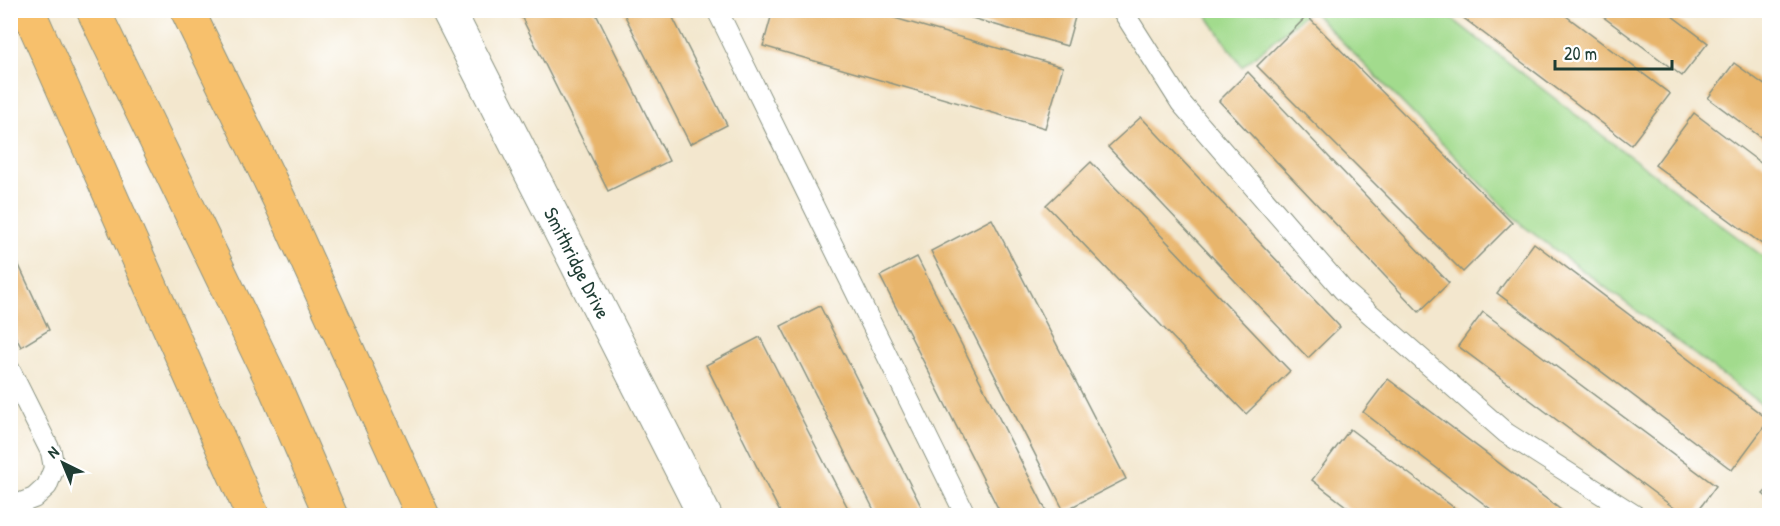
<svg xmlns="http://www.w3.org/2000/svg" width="1780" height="526" font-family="'Patrick Hand',sans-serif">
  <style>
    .green { fill: #a2db8d; stroke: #608c60; stroke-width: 1.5 }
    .building { fill: #e8b56c }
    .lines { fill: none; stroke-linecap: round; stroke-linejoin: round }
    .lane-casing { stroke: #899281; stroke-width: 22 }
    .street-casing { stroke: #899281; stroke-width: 35 }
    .highway-casing { stroke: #899281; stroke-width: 35 }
    .lane { stroke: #fff; stroke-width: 20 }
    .street { stroke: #fff; stroke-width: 33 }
    .highway { stroke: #f7c06c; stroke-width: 33 }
    .labels { text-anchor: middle; stroke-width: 4.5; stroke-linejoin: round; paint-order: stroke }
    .street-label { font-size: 20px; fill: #1f3d34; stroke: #fff }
  </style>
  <rect width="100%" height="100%" fill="#fff"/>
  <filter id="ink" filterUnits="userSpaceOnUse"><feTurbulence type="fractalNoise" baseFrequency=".0167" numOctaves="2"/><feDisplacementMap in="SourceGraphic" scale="12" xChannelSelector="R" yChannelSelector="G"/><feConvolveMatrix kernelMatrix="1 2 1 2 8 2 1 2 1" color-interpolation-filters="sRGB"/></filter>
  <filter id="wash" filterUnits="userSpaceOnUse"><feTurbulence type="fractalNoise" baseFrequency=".008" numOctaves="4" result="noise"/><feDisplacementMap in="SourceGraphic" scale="24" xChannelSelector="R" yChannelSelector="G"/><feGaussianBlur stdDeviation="1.35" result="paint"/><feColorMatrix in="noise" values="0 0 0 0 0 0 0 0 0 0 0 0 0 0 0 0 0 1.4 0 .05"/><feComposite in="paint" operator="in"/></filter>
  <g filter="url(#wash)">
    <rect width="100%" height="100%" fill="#f3e7ce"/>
    <!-- green -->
    <g class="green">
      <path d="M 1204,11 L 1309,11 L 1242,67 Z"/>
      <path d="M 1312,11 L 1442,11 L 1611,142 L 1769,261 L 1769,410 L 1522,225 Z"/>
    </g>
    <g id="blocks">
      <!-- building -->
      <g class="building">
        <path d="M 518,10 L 594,10 L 669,161 L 608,191 Z"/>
        <path d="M 622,10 L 669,10 L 727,125 L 690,144 Z"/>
        <path d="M 773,10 L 867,10 L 1063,67 L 1045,128 L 763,46 Z"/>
        <path d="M 945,10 L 1077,10 L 1067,46 Z"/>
        <path d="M 1453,10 L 1558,10 L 1670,94 L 1631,145 Z"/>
        <path d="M 1594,10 L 1664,10 L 1708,43 L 1682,76 Z"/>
        <path d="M 1307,16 L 1512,223 L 1463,272 L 1257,66 Z"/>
        <path d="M 1734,63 L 1770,89 L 1770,144 L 1708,98 Z"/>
        <path d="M 1248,72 L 1449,283 L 1419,312 L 1219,101 Z"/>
        <path d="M 1694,113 L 1770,170 L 1770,250 L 1655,165 Z"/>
        <path d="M 1141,117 L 1340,327 L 1308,358 L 1108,147 Z"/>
        <path d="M 1091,162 L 1290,371 L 1246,414 L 1046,205 Z"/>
        <path d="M 992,219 L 1126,479 L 1064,511 L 931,251 Z"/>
        <path d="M 1534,243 L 1769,420 L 1732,470 L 1497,293 Z"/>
        <path d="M 10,246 L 49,330 L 21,347 L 10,326 Z"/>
        <path d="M 917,257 L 1049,516 L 1002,516 L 880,276 Z"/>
        <path d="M 820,306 L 926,516 L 877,516 L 781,326 Z"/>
        <path d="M 1483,312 L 1716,486 L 1694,516 L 1685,516 L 1458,346 Z"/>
        <path d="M 760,337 L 810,435 L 852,516 L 782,516 L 755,463 L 706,365 Z"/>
        <path d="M 1388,379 L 1569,516 L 1500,516 L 1363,412 Z"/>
        <path d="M 1350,429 L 1379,451 L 1465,516 L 1359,516 L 1312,480 Z"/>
        <path d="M 1770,487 L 1770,500 L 1763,494 Z"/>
      </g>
    </g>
  </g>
  <g filter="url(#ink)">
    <use href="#blocks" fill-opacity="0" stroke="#899281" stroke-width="1.5"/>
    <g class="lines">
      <!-- lane casing -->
      <g class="lane-casing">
        <g id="lane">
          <path d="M 717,10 L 966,516"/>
          <path d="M 1122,10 L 1181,103 L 1343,290 L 1506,433 L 1636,516"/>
          <path d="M 10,370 L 51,452 L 54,468 L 47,486 L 34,498 L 10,507"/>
        </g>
      </g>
      <!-- street casing -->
      <g class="street-casing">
        <path id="street" d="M 448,10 L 705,516"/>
      </g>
      <!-- highway casing -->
      <g class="highway-casing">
        <g id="highway">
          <path d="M 28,10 L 253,516"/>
          <path d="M 93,10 L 275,387 L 331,516"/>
          <path d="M 187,10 L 280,201 L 423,516"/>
        </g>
      </g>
      <!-- lane -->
      <use href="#lane" class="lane"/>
      <!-- street -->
      <use href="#street" class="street"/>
      <!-- highway -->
      <use href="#highway" class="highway"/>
    </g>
  </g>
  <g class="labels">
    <!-- street labels -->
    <g class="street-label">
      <text transform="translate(577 263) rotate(63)" y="7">Smithridge Drive</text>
    </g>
  </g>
  <!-- margin -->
  <rect width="1780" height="526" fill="none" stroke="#fff" stroke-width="36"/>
  <!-- north arrow -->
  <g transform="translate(63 463) rotate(317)" stroke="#ffffff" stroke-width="4.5" paint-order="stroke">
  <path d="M0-4.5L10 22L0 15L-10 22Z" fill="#1f3d34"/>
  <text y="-9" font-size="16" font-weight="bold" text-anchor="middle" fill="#1f3d34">N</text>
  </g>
  <!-- scale -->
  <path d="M1555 60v9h117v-9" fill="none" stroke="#1f3d34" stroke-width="3"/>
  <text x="1564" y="60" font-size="18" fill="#1f3d34" stroke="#ffffff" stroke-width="4.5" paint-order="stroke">20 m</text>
</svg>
